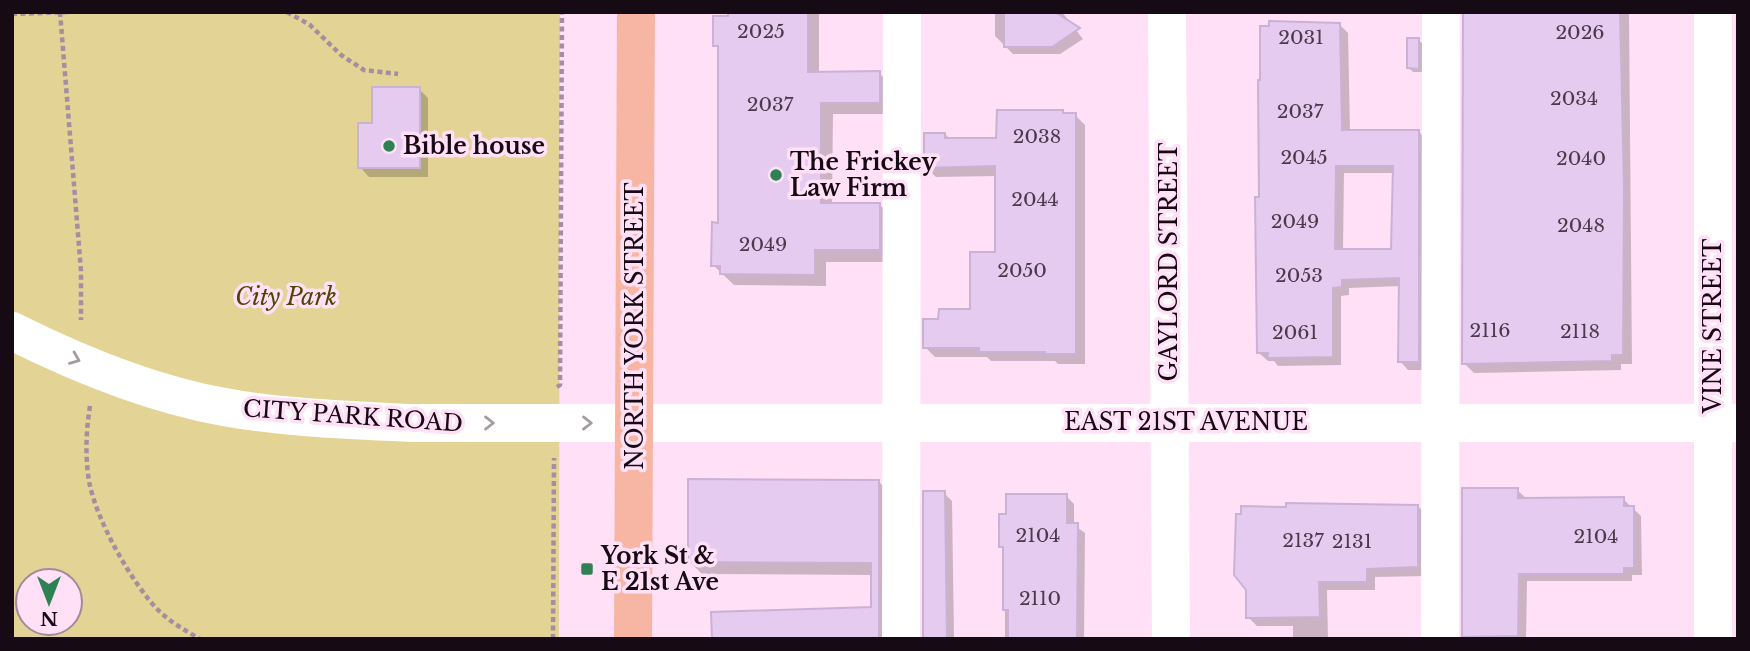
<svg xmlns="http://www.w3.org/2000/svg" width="1750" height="651" font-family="'Libre Baskerville',serif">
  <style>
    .green { fill: #e3d395; fill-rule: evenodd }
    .shadow { fill: #0003; fill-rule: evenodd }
    .building { fill: #e4cbef; stroke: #cab2d5; stroke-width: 2; fill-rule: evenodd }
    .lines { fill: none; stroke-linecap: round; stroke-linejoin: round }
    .path { stroke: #a68ea0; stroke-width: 4.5; stroke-dasharray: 5 3.5; stroke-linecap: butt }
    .minor { stroke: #fff; stroke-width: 38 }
    .major { stroke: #f7b6a4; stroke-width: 38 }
    .oneway { stroke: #a29da1 }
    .poi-dot { fill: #2e8153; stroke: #ffe0f6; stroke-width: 2.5 }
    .labels { text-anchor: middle; stroke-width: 7; stroke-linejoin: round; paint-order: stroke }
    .number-label { font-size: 19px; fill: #4a3a4b }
    .poi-label { font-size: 23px; font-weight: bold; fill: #160a14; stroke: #ffe0f6; text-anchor: start }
    .street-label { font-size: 23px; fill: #160a14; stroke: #ffe0f6 }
    .park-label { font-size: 23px; font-style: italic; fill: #524400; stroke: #ffe0f6 }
  </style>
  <rect width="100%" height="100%" fill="#ffe0f6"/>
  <!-- green -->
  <path class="green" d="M 12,12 L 560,12 L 559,639 L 12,639 ZM 28,581 L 70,581 L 70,623 L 28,623 Z"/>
  <!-- shadow -->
  <g class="shadow">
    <path d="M 730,12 L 819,12 L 819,74 L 879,73 L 891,85 L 891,114 L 833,114 L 832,204 L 879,204 L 891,216 L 891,262 L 826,262 L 826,286 L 734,285 L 713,265 L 720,225 L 720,50 L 715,45 L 730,18 Z"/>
    <path d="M 995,12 L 1062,12 L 1083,39 L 1060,54 L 1013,54 L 995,36 Z"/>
    <path d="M 1464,12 L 1629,12 L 1632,364 L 1621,364 L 1621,370 L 1474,373 L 1464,363 Z"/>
    <path d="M 1339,24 L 1348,33 L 1350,131 L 1418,131 L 1427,140 L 1426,370 L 1408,370 L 1400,361 L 1401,286 L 1349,288 L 1349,295 L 1341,296 L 1341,365 L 1278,366 L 1274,361 L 1268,361 L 1259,353 L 1260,199 ZM 1344,173 L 1394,173 L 1393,250 L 1343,250 Z"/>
    <path d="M 1418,40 L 1423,44 L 1423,72 L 1413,72 L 1409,68 Z"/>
    <path d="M 419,89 L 428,98 L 428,177 L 369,177 L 360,167 L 374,125 Z"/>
    <path d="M 1063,112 L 1066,115 L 1075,115 L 1085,125 L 1085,364 L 1058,364 L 1055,361 L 991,361 L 987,357 L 935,357 L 925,347 L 940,321 L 972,311 L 997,254 L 997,176 L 936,177 L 925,167 L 945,134 L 950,139 L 998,139 Z"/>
    <path d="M 879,482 L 892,495 L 892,639 L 714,639 L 873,609 L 873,575 L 702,574 L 689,561 Z"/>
    <path d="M 1464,490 L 1517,490 L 1526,498 L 1623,499 L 1641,516 L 1642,575 L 1632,575 L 1632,581 L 1527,581 L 1526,639 L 1464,639 Z"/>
    <path d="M 944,493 L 952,501 L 954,638 L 973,639 L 925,639 Z"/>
    <path d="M 1066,496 L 1074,504 L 1074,525 L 1085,533 L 1084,639 L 1005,639 L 1005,550 L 1001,546 L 1007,516 Z"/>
    <path d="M 1418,506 L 1427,516 L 1427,576 L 1375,577 L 1375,590 L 1327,590 L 1328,639 L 1293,639 L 1293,626 L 1257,626 L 1248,617 Z"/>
  </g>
  <!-- building -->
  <g class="building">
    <path d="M 728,12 L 808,12 L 808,72 L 880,71 L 880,103 L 821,103 L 821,203 L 880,203 L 880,250 L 815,250 L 815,275 L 720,274 L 720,266 L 711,266 L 712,222 L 718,223 L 718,46 L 713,46 L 713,16 L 728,16 Z"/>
    <path d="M 1004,12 L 1055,12 L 1080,28 L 1052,47 L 1004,47 Z"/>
    <path d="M 1463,12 L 1620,12 L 1624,190 L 1623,355 L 1612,355 L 1612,361 L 1462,364 Z"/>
    <path d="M 1269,21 L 1340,23 L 1342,130 L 1419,130 L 1419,362 L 1398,362 L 1399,278 L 1342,280 L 1342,287 L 1333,288 L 1333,357 L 1268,358 L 1268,353 L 1257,353 L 1255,197 L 1259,197 L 1258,80 L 1260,80 L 1260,26 L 1269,26 ZM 1336,166 L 1393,166 L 1391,249 L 1335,249 Z"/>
    <path d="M 1407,38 L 1419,38 L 1419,69 L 1407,68 Z"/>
    <path d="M 372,87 L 420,87 L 420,168 L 358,168 L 358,123 L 372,123 Z"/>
    <path d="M 997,110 L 1063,110 L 1063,113 L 1076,113 L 1076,354 L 1045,354 L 1045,352 L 979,352 L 979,348 L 923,348 L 923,319 L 938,319 L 939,309 L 970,309 L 970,252 L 995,252 L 995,166 L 924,168 L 924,133 L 945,133 L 945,138 L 996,138 Z"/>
    <path d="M 688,479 L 879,480 L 879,639 L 712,639 L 711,612 L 871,607 L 871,563 L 688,562 Z"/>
    <path d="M 1462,488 L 1518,488 L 1518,498 L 1624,497 L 1624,506 L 1634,506 L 1634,568 L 1624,568 L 1624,574 L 1519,574 L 1518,636 L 1462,637 Z"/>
    <path d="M 923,491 L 945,491 L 947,639 L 923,639 Z"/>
    <path d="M 1006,494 L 1067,494 L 1067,523 L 1078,523 L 1077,639 L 1008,639 L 1008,610 L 1003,610 L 1003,547 L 999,547 L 999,514 L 1006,514 Z"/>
    <path d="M 1286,503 L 1418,505 L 1418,567 L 1367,569 L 1367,582 L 1319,582 L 1320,617 L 1246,618 L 1246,590 L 1234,575 L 1236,514 L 1241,514 L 1241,506 L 1286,507 Z"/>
  </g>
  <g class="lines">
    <!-- path -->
    <g class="path">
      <path d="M 60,12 L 81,271 L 81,320"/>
      <path d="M 287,12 L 310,25 L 341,55 L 364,70 L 398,74"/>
      <path d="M 12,14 L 71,12"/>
      <path d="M 557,387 L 560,385 L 562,12"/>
      <path d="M 90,406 C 86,431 85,455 89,481 C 96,520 132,584 160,612 C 172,623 186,631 200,639"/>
      <path d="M 553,639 L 554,458"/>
    </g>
    <!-- minor -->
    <g class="minor">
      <path d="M 1167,12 L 1171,639"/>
      <path d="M 12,331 C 78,364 151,394 224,407 C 285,418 348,420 411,423 L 1738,423"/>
      <path d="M 901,639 L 902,12"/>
      <path d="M 1440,639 L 1441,12"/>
      <path d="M 1713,639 L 1713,12"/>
    </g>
    <!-- major -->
    <path class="major" d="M 633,639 L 636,12"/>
  </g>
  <!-- one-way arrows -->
  <defs><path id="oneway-chevron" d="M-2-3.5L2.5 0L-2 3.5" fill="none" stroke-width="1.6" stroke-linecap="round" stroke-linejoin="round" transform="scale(1.75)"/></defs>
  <g class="oneway">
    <use href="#oneway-chevron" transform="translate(75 359) rotate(22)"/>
    <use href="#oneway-chevron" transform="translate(489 423)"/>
    <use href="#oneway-chevron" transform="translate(587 423)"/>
  </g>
  <!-- markers -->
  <g class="poi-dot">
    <circle cx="389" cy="146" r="7"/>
    <circle cx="776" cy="175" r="7"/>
    <rect x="580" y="562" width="14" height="14" rx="3.5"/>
  </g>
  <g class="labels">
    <!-- number labels -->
    <g class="number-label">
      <text x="761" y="38">2025</text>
      <text x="1580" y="39">2026</text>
      <text x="1301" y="44">2031</text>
      <text x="1574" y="105">2034</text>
      <text x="770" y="111">2037</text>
      <text x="1300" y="118">2037</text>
      <text x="1037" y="143">2038</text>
      <text x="1304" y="164">2045</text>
      <text x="1581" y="165">2040</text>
      <text x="1035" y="206">2044</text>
      <text x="1295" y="228">2049</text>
      <text x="1581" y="232">2048</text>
      <text x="763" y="251">2049</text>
      <text x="1022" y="277">2050</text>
      <text x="1299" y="282">2053</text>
      <text x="1490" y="337">2116</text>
      <text x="1580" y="338">2118</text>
      <text x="1295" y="339">2061</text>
      <text x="1038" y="542">2104</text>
      <text x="1596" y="543">2104</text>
      <text x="1303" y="547">2137</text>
      <text x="1352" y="548">2131</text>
      <text x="1040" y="605">2110</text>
    </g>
    <!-- poi labels -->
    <g class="poi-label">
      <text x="403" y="154">Bible house</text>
      <text x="790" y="170">The Frickey<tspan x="790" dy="26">Law Firm</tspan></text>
      <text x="601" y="564">York St &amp;<tspan x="601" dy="26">E 21st Ave</tspan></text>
    </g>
    <!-- street labels -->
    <g class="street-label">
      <text transform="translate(1169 262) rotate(-90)" y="8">GAYLORD STREET</text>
      <text transform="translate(635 326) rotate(-90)" y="8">NORTH YORK STREET</text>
      <text transform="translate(1713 326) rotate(-90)" y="8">VINE STREET</text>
      <text transform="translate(353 416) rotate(4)" y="8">CITY PARK ROAD</text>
      <text x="1186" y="430">EAST 21ST AVENUE</text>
    </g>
    <!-- park labels -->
    <g class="park-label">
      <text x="286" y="305">City Park</text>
    </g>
  </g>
  <!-- border -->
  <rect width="1750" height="651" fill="none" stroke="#160a14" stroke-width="28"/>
  <!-- north arrow -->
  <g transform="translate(49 602) rotate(180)"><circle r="33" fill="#ffe0f6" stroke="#a28a9c" stroke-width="2"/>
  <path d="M0-5L12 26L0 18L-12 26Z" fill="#2e8153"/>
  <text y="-10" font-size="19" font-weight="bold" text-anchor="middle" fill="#160a14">N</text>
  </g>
</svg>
